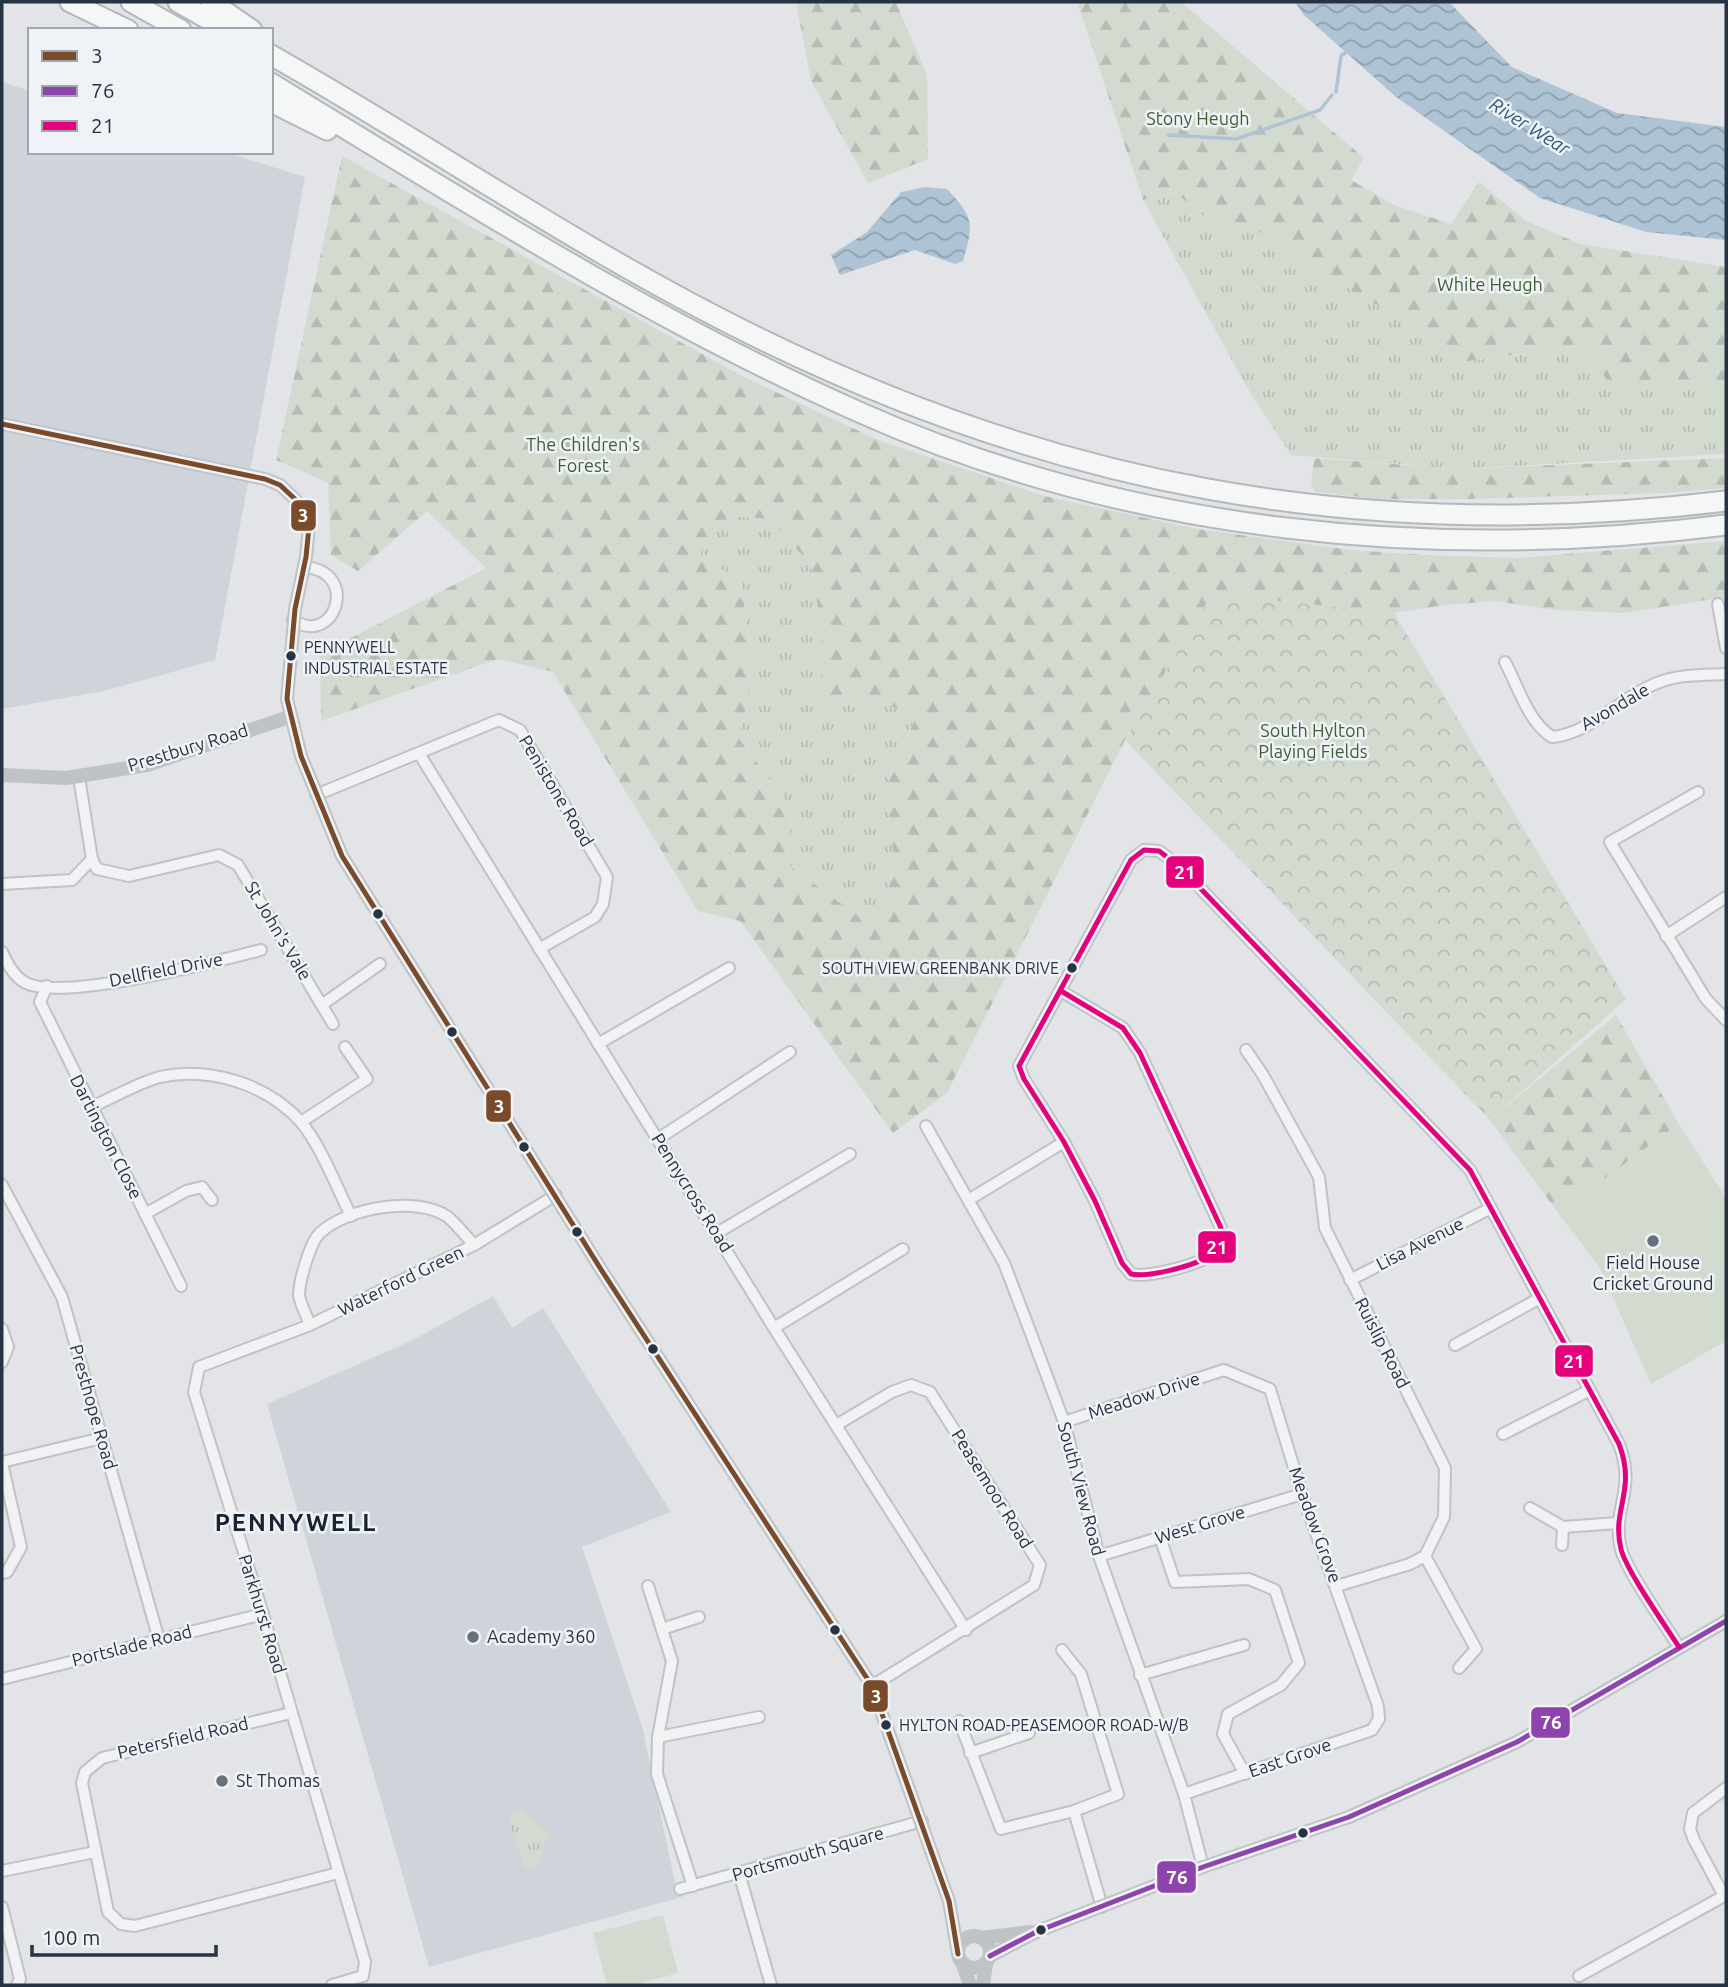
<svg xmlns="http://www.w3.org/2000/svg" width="1728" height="1987" font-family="Ubuntu,sans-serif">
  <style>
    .built { fill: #cfd4db }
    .grass { fill: url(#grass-tufts) }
    .forest { fill: url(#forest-firs); fill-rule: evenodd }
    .park { fill: url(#park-crowns) }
    .pitch { fill: #d3dbd1 }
    .water { fill: url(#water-waves) }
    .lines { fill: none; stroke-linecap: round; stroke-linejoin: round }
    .stream { stroke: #aec4d5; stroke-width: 3.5 }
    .street-casing { stroke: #c0c2c5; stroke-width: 14 }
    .highway-casing { stroke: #b4b7bc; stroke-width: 23 }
    .street { stroke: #f1f2f3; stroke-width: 10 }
    .secondary { stroke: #bfc3c6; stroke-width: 14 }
    .highway { stroke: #f5f6f6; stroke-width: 19 }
    .bus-1-casing { stroke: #eff3f7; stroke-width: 10 }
    .bus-2-casing { stroke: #eff3f7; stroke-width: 10 }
    .bus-3-casing { stroke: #eff3f7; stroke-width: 10 }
    .bus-1 { stroke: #7a4b2a; stroke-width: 5 }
    .bus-2 { stroke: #8e44ad; stroke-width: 5 }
    .bus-3 { stroke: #e5007d; stroke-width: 5 }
    .bus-dot { fill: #273342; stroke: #eff3f7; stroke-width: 2.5 }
    .poi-dot { fill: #68717c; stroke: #eff3f7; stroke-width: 2.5 }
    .labels { text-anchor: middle; stroke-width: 5; stroke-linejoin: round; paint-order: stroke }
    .bus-label { font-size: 16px; fill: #273342; stroke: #eff3f7; text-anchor: start }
    .park-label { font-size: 18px; fill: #3f5f33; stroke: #eff3f7 }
    .street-label { font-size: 18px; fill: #273342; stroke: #eff3f7 }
    .poi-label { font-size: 18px; fill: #273342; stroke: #eff3f7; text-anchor: start }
    .water-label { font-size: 19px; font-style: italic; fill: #2d5679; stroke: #eff3f7 }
    .district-label { font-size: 24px; font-weight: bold; letter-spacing: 2px; fill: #192433; stroke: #eff3f7 }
    .line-badge { stroke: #eff3f7; stroke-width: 2.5 }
    .badge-label { font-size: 19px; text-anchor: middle; font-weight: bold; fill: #fff }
  </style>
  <defs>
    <pattern id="grass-tufts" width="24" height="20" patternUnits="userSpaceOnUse" patternTransform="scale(1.75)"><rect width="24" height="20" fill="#d3dbd1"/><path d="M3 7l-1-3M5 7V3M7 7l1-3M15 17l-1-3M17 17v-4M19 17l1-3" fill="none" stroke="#b5bcb5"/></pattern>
    <pattern id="forest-firs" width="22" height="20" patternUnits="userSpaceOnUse" patternTransform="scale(1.75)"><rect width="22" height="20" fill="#d3dbd1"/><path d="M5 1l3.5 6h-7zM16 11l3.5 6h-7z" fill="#b5bcb5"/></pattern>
    <pattern id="park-crowns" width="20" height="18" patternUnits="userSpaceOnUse" patternTransform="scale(1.75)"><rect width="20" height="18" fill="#d3dbd1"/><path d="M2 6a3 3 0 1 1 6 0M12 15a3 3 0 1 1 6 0" fill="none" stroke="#b5bcb5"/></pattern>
    <pattern id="water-waves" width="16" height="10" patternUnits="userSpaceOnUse" patternTransform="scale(1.75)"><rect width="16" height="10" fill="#aec4d5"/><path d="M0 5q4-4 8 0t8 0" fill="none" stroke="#8ea0ae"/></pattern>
  </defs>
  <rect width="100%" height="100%" fill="#e2e4e7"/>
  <!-- built -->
  <g class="built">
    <path d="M 2,82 L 30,91 L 30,152 L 225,152 L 305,177 L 215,660 L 104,691 L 2,709 Z"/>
    <path d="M 493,1296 L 512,1328 L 543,1308 L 671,1512 L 582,1547 L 642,1726 L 675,1883 L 682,1897 L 429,1967 L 267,1404 L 411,1341 Z"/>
  </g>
  <!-- grass -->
  <g class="grass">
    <path d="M 1176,193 L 1209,220 L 1250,225 L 1305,263 L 1396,316 L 1454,363 L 1586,345 L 1612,388 L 1686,380 L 1726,387 L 1726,454 L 1460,469 L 1291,455 L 1248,389 L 1143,200 Z"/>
    <path d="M 732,516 L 770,519 L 811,565 L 822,631 L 822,697 L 882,702 L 916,716 L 885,789 L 895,866 L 877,931 L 786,863 L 792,810 L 737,736 C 758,685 749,632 740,580 L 700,558 L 704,540 Z"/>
    <path d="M 522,1809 L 552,1836 L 545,1841 L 539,1865 L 533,1869 L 524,1867 L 509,1821 L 515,1810 Z"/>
  </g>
  <!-- forest -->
  <g class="forest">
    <path d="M 796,2 L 896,2 L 927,75 L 928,159 L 868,183 L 811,81 Z"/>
    <path d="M 1077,2 L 1181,2 L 1364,158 L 1351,180 L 1396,206 L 1451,224 L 1479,182 L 1526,221 L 1580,244 L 1726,267 L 1726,387 L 1686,380 L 1612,389 L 1585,345 L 1454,363 L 1396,316 L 1305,263 L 1250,225 L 1209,220 L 1176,193 L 1143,200 Z"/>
    <path d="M 342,156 L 744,377 L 878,440 L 1044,496 L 1197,529 L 1351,550 L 1425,555 L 1518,558 L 1726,541 L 1726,597 L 1624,613 L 1554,610 L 1496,601 L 1445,605 L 1394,613 L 1212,594 L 1125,740 L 947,1093 L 893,1133 L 740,921 L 698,911 L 553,672 L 498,659 L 321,721 L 320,647 L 353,637 L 486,568 L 427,511 L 358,571 L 331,555 L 328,483 L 276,460 ZM 732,516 L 770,519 L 811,565 L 822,631 L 821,697 L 882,702 L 916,717 L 885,789 L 895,866 L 877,930 L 786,863 L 792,810 L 737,736 C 758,685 749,632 740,580 L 700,558 L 704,540 Z"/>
    <path d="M 1314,458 L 1460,469 L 1726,458 L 1726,488 L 1665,493 L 1467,499 L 1379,499 L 1316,492 L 1311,485 Z"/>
    <path d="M 1616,1015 L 1679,1124 L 1558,1213 L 1490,1120 Z"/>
  </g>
  <!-- park -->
  <path class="park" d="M 1212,594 L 1394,613 L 1626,999 L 1490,1120 L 1125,740 Z"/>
  <!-- pitch -->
  <g class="pitch">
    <path d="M 1679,1124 L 1726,1198 L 1726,1341 L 1651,1384 L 1600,1268 L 1558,1213 Z"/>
    <path d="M 663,1915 L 678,1973 L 633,1985 L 607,1985 L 593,1933 Z"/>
  </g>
  <!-- water -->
  <g class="water">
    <path d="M 1295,2 L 1449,2 L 1512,67 L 1617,113 L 1726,127 L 1726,240 L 1646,232 L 1540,198 L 1396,97 L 1304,15 Z"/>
    <path d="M 925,187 L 947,189 C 974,218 974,223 963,261 L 955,264 L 915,250 L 840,275 L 831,255 L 867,232 L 901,192 Z"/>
  </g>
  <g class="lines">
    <!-- stream -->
    <g class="stream">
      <path d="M 1336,92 L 1341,56 L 1349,50"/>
      <path d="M 1168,135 L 1236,139 L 1320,110 L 1332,95"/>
    </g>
    <!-- street casing -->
    <g class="street-casing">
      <g id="street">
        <path d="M 1718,604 L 1726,648"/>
        <path d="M 293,620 C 335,648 361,571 304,567"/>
        <path d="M 1505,662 C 1518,686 1528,722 1552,737 C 1590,734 1621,697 1657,683 C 1679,674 1703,675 1726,674"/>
        <path d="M 420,755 L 774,1328 L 966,1630"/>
        <path d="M 79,777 L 92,859 L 97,869 L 129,876 L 219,855 L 238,865 L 333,1024"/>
        <path d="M 1698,792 L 1610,842 L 1706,999 L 1726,1020"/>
        <path d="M 316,795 L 499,720 L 520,730 L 607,877 L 603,904 L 595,917 L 539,949"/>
        <path d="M 2,884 L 72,880 L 92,859"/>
        <path d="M 1666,936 L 1726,897"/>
        <path d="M 2,952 C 7,963 13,975 24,982 C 59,1003 218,961 261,950"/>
        <path d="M 47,986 L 40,1002 L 181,1286"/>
        <path d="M 1061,991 L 1123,1028 L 1140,1053 L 1221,1228 C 1220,1239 1218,1251 1208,1257 C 1192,1266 1148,1278 1131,1274 L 1122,1263 L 1095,1201 L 1064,1142 L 1024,1079 L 1019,1066 L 1131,860 L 1144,850 L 1159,851 L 1179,866 L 1470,1170 L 1619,1444 C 1637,1491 1611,1509 1621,1549 C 1626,1570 1665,1625 1679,1647"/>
        <path d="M 323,1004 L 380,964"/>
        <path d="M 598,1044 L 729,968"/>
        <path d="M 1246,1050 L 1263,1075 L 1319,1177 L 1325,1228 L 1445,1468 L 1444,1517 L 1425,1556 L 1410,1564 L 1337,1586"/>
        <path d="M 91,1107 C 113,1098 137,1083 160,1077 C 209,1066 267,1084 301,1122 C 321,1146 337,1188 351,1216"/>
        <path d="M 301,1122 L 367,1079 L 345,1047"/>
        <path d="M 926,1126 L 1004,1263 L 1030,1331 L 1064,1422 L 1099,1556 L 1184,1794 L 1203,1867"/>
        <path d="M 658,1139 L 790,1052"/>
        <path d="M 2,1185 L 62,1297 L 159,1640"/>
        <path d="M 970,1199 L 1064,1142"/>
        <path d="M 145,1214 L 186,1191 L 202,1187 L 212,1200"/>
        <path d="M 717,1233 L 850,1154"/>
        <path d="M 474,1245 L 556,1195"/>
        <path d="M 1350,1280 L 1491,1208"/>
        <path d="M 310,1325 C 307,1316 300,1304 299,1295 C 299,1282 310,1242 320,1233 C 346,1208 417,1195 448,1217 C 457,1225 466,1236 474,1245 L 310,1325 L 199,1367 L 194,1392 L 263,1614 L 365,1962 L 363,1976 L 332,1985"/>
        <path d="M 774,1328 L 903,1249"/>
        <path d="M 2,1329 L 8,1347 L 2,1362"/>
        <path d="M 1455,1345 L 1540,1298"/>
        <path d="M 1064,1422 L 1224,1370 L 1270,1389 L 1302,1494 L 1378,1706 L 1379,1719 L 1372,1730 L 1184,1794"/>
        <path d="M 838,1424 L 892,1392 L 911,1385 L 930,1392 L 1040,1565 L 1034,1585 L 872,1686"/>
        <path d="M 1503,1434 L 1590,1390"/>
        <path d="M 2,1462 L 102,1438"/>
        <path d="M 2,1463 L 21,1547 L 7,1572 L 2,1573"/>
        <path d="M 1530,1508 L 1563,1527 L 1618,1523"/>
        <path d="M 1160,1537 L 1175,1582 L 1249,1579 L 1275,1590 L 1299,1663 L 1281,1685 L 1228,1714 L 1223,1734 L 1245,1774"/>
        <path d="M 1562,1545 L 1563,1527"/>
        <path d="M 1099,1556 L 1302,1494"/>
        <path d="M 1425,1556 L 1476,1649 L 1459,1668"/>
        <path d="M 648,1586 L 672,1661 L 658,1737 L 657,1774 L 693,1886"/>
        <path d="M 662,1629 L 699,1617"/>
        <path d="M 1140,1675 L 1244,1645"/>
        <path d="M 2,1679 L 263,1614"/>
        <path d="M 291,1713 L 102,1758 L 85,1772 L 82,1783 L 108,1912 L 121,1924 L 135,1926 L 338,1873"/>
        <path d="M 959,1721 L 1001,1829 L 1074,1811 L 1118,1794 L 1081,1674 L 1062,1650"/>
        <path d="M 658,1737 L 759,1717"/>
        <path d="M 970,1753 L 1029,1733"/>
        <path d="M 1074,1811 L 1102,1907"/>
        <path d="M 2,1871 L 95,1852"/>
        <path d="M 739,1873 L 771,1985"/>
        <path d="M 680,1889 L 922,1821"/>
        <path d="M 1724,1896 L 1694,1840 L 1690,1829 L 1693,1813 L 1726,1788"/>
        <path d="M 2,1907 L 20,1979 L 17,1985"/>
        <path d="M 1579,1976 L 1726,1895"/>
      </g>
    </g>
    <!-- highway casing -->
    <g class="highway-casing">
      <g id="highway">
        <path d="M 70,2 L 128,30"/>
        <path d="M 131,2 L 181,30"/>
        <path d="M 178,2 L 227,30"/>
        <path d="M 211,2 L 252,30"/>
        <path d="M 271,55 C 421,140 564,238 717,317 C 1043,486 1361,545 1726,501"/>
        <path d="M 271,83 C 463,200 653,321 859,412 C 1130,533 1433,562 1726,525"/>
        <path d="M 271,102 L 327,130"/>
      </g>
    </g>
    <!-- street -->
    <use href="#street" class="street"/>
    <!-- secondary -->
    <g class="secondary">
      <path d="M 2,424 L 265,479 L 280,485 L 296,500 L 309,527 L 306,557 L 295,609 L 287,699 L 301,756 L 342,856 L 602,1271 L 872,1686 L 949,1901 L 958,1954"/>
      <path d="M 2,775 L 66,778 L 147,765 L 289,717"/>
      <circle cx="974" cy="1952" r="16"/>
      <path d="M 981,1938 L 1030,1932"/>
      <path d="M 990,1956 L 1038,1931 L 1203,1867 L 1349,1817 L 1517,1742 L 1726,1621"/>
      <path d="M 963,1964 L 970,1985"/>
      <path d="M 983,1985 L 986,1963"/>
    </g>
    <!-- highway -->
    <use href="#highway" class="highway"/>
    <!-- bus-1 casing -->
    <g class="bus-1-casing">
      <path id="bus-1" d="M 2,424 L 265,479 L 280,485 L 296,500 L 309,527 L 306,557 L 295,609 L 287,699 L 301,756 L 342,856 L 602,1271 L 872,1686 L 949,1901 L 958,1954"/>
    </g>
    <!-- bus-2 casing -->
    <g class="bus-2-casing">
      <path id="bus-2" d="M 990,1956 L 1038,1931 L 1203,1867 L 1349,1817 L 1517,1742 L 1726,1621"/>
    </g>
    <!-- bus-3 casing -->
    <g class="bus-3-casing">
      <path id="bus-3" d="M 1061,991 L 1123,1028 L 1140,1053 L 1221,1228 C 1220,1239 1218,1251 1208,1257 C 1192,1266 1148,1278 1131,1274 L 1122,1263 L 1095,1201 L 1064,1142 L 1024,1079 L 1019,1066 L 1131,860 L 1144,850 L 1159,851 L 1179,866 L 1470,1170 L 1619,1444 C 1637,1491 1611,1509 1621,1549 C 1626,1570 1665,1625 1679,1647"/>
    </g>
    <!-- bus-1 -->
    <use href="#bus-1" class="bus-1"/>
    <!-- bus-2 -->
    <use href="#bus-2" class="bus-2"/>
    <!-- bus-3 -->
    <use href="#bus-3" class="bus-3"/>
  </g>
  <!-- markers -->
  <g class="bus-dot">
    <circle cx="291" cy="656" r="6"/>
    <circle cx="378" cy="914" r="6"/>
    <circle cx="1072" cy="968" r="6"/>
    <circle cx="452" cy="1032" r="6"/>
    <circle cx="524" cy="1147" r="6"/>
    <circle cx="577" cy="1232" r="6"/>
    <circle cx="653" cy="1349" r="6"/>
    <circle cx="835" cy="1630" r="6"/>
    <circle cx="886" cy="1725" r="6"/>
    <circle cx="1303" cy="1833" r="6"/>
    <circle cx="1041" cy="1930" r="6"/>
  </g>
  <g class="poi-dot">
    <circle cx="1653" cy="1241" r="7"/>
    <circle cx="473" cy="1637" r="7"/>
    <circle cx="222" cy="1781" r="7"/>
  </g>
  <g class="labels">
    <!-- bus labels -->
    <g class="bus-label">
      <text x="304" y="653">PENNYWELL<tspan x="304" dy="21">INDUSTRIAL ESTATE</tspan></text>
      <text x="1059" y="974" text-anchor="end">SOUTH VIEW GREENBANK DRIVE</text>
      <text x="899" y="1731">HYLTON ROAD-PEASEMOOR ROAD-W/B</text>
    </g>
    <!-- park labels -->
    <g class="park-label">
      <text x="1198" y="125">Stony Heugh</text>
      <text x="1490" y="291">White Heugh</text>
      <text x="583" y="451">The Children's<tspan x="583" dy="21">Forest</tspan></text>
      <text x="1313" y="737">South Hylton<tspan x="1313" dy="21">Playing Fields</tspan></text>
    </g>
    <!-- street labels -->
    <g class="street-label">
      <text transform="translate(1615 707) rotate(-30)" y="6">Avondale</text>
      <text transform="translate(188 748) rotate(-17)" y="6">Prestbury Road</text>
      <text transform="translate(556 791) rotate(59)" y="6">Penistone Road</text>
      <text transform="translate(278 931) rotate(59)" y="6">St John's Vale</text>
      <text transform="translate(166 970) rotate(-11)" y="6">Dellfield Drive</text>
      <text transform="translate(106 1137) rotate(63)" y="6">Dartington Close</text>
      <text transform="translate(692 1193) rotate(58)" y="6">Pennycross Road</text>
      <text transform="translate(1420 1244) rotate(-27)" y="6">Lisa Avenue</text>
      <text transform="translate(401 1281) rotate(-26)" y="6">Waterford Green</text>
      <text transform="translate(1382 1343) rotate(63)" y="6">Ruislip Road</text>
      <text transform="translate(1144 1396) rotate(-18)" y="6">Meadow Drive</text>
      <text transform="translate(93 1407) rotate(74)" y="6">Presthope Road</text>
      <text transform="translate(992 1489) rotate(58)" y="6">Peasemoor Road</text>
      <text transform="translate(1081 1489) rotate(75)" y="6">South View Road</text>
      <text transform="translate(1200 1525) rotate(-17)" y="6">West Grove</text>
      <text transform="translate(1315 1525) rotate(70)" y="6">Meadow Grove</text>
      <text transform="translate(262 1614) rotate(73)" y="6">Parkhurst Road</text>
      <text transform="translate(132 1646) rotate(-14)" y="6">Portslade Road</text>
      <text transform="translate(183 1738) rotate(-13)" y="6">Petersfield Road</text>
      <text transform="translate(1290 1758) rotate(-19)" y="6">East Grove</text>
      <text transform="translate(808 1854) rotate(-16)" y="6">Portsmouth Square</text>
    </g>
    <!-- poi labels -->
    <g class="poi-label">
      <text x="1653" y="1269" text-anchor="middle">Field House<tspan x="1653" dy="21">Cricket Ground</tspan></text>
      <text x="487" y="1643">Academy 360</text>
      <text x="236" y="1787">St Thomas</text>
    </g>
    <!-- water labels -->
    <g class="water-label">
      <text transform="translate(1530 126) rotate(32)" y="7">River Wear</text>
    </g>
    <!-- district labels -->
    <g class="district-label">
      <text x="296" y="1531">PENNYWELL</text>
    </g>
  </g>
  <g class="line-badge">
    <rect x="290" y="499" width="27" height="33" rx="7" fill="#7a4b2a"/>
    <rect x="1165" y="855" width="40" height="34" rx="7" fill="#e5007d"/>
    <rect x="485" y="1089" width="27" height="34" rx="7" fill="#7a4b2a"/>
    <rect x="1197" y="1230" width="40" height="34" rx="7" fill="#e5007d"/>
    <rect x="1554" y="1344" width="40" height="34" rx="7" fill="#e5007d"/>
    <rect x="862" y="1679" width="27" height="34" rx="7" fill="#7a4b2a"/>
    <rect x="1530" y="1706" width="41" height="33" rx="7" fill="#8e44ad"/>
    <rect x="1156" y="1860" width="41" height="34" rx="7" fill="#8e44ad"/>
  </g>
  <g class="badge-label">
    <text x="303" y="522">3</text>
    <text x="1185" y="879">21</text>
    <text x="499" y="1113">3</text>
    <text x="1217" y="1254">21</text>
    <text x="1574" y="1368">21</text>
    <text x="876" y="1703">3</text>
    <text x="1551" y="1729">76</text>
    <text x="1177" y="1884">76</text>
  </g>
  <!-- border -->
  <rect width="1728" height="1987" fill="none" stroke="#273342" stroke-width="7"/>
  <!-- legend -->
  <rect x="28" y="28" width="245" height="126" fill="#eff3f7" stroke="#9fa6af" stroke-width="2"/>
  <rect x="42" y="51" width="35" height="10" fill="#7a4b2a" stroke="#9fa6af" stroke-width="2"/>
  <text x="91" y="63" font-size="21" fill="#273342">3</text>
  <rect x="42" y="86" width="35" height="10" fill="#8e44ad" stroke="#9fa6af" stroke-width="2"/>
  <text x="91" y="98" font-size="21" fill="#273342">76</text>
  <rect x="42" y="121" width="35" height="10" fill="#e5007d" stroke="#9fa6af" stroke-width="2"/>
  <text x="91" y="133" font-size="21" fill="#273342">21</text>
  <!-- scale -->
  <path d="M32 1945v10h184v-10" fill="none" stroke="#273342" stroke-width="3.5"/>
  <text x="42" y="1945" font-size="21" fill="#273342" stroke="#eff3f7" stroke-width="5" paint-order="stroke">100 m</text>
</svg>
